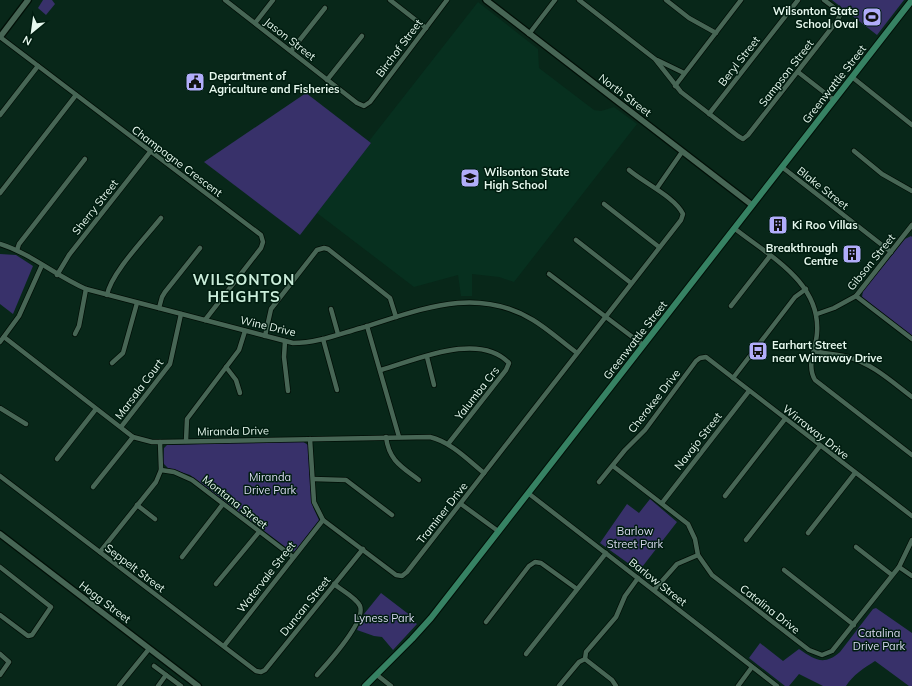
<svg xmlns="http://www.w3.org/2000/svg" width="912" height="686" font-family="Mulish,sans-serif">
  <style>
    .built { fill: #07301f }
    .green { fill: #38316a }
    .lines { fill: none; stroke-linecap: round; stroke-linejoin: round }
    .minor-casing { stroke: #000e06; stroke-width: 6 }
    .tertiary-casing { stroke: #000e06; stroke-width: 8 }
    .secondary-casing { stroke: #000e06; stroke-width: 8 }
    .minor { stroke: #476655; stroke-width: 4.5 }
    .tertiary { stroke: #476655; stroke-width: 5.5 }
    .secondary { stroke: #368263; stroke-width: 6 }
    .labels { text-anchor: middle; stroke-width: 3; stroke-linejoin: round; paint-order: stroke }
    .poi-label { font-size: 11px; font-weight: bold; fill: #e6f8ee; stroke: #001d10; text-anchor: start }
    .street-label { font-size: 11px; fill: #e6f8ee; stroke: #001d10 }
    .park-label { font-size: 11px; fill: #d8d9f0; stroke: #001d10 }
    .district-label { font-size: 15px; font-weight: bold; letter-spacing: 1px; fill: #caedda; stroke: #001d10 }
  </style>
  <rect width="100%" height="100%" fill="#082719"/>
  <!-- built -->
  <path class="built" d="M 478,2 L 538,49 L 539,68 L 594,110 L 601,111 L 614,107 L 637,124 L 514,282 L 499,277 L 472,274 L 472,296 L 461,296 L 458,275 L 414,287 L 317,213 L 371,143 L 369,141 Z"/>
  <!-- green -->
  <g class="green">
    <path d="M 43,0 L 52,0 L 55,4 L 46,15 L 38,8 Z"/>
    <path d="M 832,0 L 904,0 L 877,35 Z"/>
    <path d="M 306,93 L 371,143 L 300,235 L 204,162 Z"/>
    <path d="M 911,236 L 912,237 L 912,336 L 862,297 L 863,291 L 905,239 Z"/>
    <path d="M 0,254 L 16,255 L 33,266 L 13,314 L 0,304 Z"/>
    <path d="M 302,441 L 308,445 L 313,507 L 319,520 L 295,551 L 292,552 L 190,475 L 168,468 L 163,463 L 164,448 L 167,445 Z"/>
    <path d="M 650,499 L 677,522 L 639,571 L 600,543 L 627,504 L 639,513 Z"/>
    <path d="M 381,593 L 411,616 L 409,618 L 417,624 L 393,650 L 382,637 L 374,636 L 357,630 L 364,614 Z"/>
    <path d="M 876,608 L 912,633 L 912,686 L 909,686 L 875,661 C 864,668 853,675 846,686 L 823,686 L 799,674 L 789,686 L 785,686 L 749,658 L 760,643 L 783,661 L 799,649 C 815,660 824,666 840,652 L 873,609 Z"/>
  </g>
  <g class="lines">
    <!-- minor casing -->
    <g class="minor-casing">
      <g id="minor">
        <path d="M 225,0 L 357,103 L 364,106 L 370,102 L 447,0"/>
        <path d="M 390,0 L 426,28"/>
        <path d="M 579,0 L 655,59 L 681,92 L 738,136 L 743,139 L 748,135 L 837,21 L 840,15 L 836,9 L 824,0"/>
        <path d="M 666,0 L 689,18 L 716,33"/>
        <path d="M 255,23 L 273,0"/>
        <path d="M 529,34 L 555,0"/>
        <path d="M 0,37 L 261,235 L 263,242 L 261,248 L 205,320"/>
        <path d="M 291,51 L 325,8"/>
        <path d="M 657,60 L 684,73"/>
        <path d="M 798,72 L 834,100"/>
        <path d="M 852,77 L 912,125"/>
        <path d="M 327,80 L 362,36"/>
        <path d="M 675,86 L 741,0"/>
        <path d="M 709,114 L 798,0"/>
        <path d="M 0,115 L 38,66"/>
        <path d="M 854,151 L 882,174 L 912,191"/>
        <path d="M 782,167 L 891,252"/>
        <path d="M 657,188 L 682,152"/>
        <path d="M 0,193 L 76,95"/>
        <path d="M 604,204 L 659,247"/>
        <path d="M 734,228 C 769,256 821,282 817,333 C 816,350 806,364 815,380 L 912,455"/>
        <path d="M 576,240 L 631,283"/>
        <path d="M 0,244 C 32,254 56,276 86,289 L 293,343 C 317,343 339,334 361,328 C 420,310 475,285 533,320 C 548,329 562,342 577,353"/>
        <path d="M 17,250 L 19,244 L 85,159"/>
        <path d="M 549,274 L 643,345"/>
        <path d="M 57,275 L 69,255 L 150,152"/>
        <path d="M 107,295 C 111,273 146,237 161,218"/>
        <path d="M 856,296 L 912,339"/>
        <path d="M 731,306 L 770,256"/>
        <path d="M 159,308 L 162,297 L 165,292 L 200,248"/>
        <path d="M 331,309 L 338,334"/>
        <path d="M 817,314 L 834,308 L 856,296 L 912,225"/>
        <path d="M 367,326 L 399,437"/>
        <path d="M 75,334 L 79,326 L 86,289"/>
        <path d="M 265,336 L 271,309 L 317,250 L 324,248 L 328,249 L 390,298 L 396,317"/>
        <path d="M 4,337 L 133,437 L 152,442 L 160,442 L 430,437 C 451,442 468,460 484,473"/>
        <path d="M 323,339 L 337,390"/>
        <path d="M 285,341 L 284,357 L 288,391"/>
        <path d="M 0,342 L 19,316 L 42,265"/>
        <path d="M 814,351 C 825,354 837,354 848,357 C 873,364 892,382 912,397"/>
        <path d="M 427,357 L 434,385"/>
        <path d="M 112,363 L 123,353 L 137,303"/>
        <path d="M 226,367 L 236,380 L 240,393"/>
        <path d="M 381,370 C 416,360 479,331 509,363 L 506,370 L 448,444"/>
        <path d="M 733,378 L 795,297 L 806,289"/>
        <path d="M 0,408 L 26,424"/>
        <path d="M 121,427 L 170,364 L 181,314"/>
        <path d="M 386,437 C 389,461 402,467 419,480"/>
        <path d="M 310,439 L 314,502 L 323,520 L 396,575 L 402,576 L 407,572 L 681,220 L 683,214 C 675,197 644,183 629,170"/>
        <path d="M 186,441 L 187,419 L 239,350 L 245,331"/>
        <path d="M 57,459 L 96,409"/>
        <path d="M 613,466 L 688,524 L 695,539 L 698,555 L 712,575 L 809,650 L 822,655 L 832,651 L 899,567 L 912,540"/>
        <path d="M 161,470 L 174,472 L 192,480 L 293,557"/>
        <path d="M 0,476 L 256,671 L 261,672 L 265,670 L 363,549"/>
        <path d="M 313,479 L 346,480 L 392,515"/>
        <path d="M 599,482 L 625,450 L 645,430 L 696,361 L 700,358 L 706,357 L 912,516"/>
        <path d="M 93,487 L 133,437"/>
        <path d="M 528,493 L 777,686"/>
        <path d="M 725,496 L 785,419"/>
        <path d="M 662,503 L 749,391"/>
        <path d="M 461,504 L 498,531"/>
        <path d="M 137,505 L 155,519"/>
        <path d="M 808,533 L 855,473"/>
        <path d="M 746,540 L 820,446"/>
        <path d="M 856,547 L 892,575"/>
        <path d="M 100,552 L 156,482 L 161,470 L 160,442"/>
        <path d="M 182,557 L 223,504"/>
        <path d="M 0,567 L 51,607 L 32,635 L 28,636 L 0,615"/>
        <path d="M 899,567 L 912,576"/>
        <path d="M 784,570 L 854,625"/>
        <path d="M 216,584 L 259,532"/>
        <path d="M 654,590 L 677,564 L 698,555"/>
        <path d="M 486,622 L 529,566 L 535,562 L 541,563 L 577,589"/>
        <path d="M 224,646 L 323,520"/>
        <path d="M 0,654 L 9,662 L 0,675"/>
        <path d="M 526,654 L 606,553"/>
        <path d="M 585,659 L 612,680 L 616,686"/>
        <path d="M 154,666 L 181,686"/>
        <path d="M 317,675 C 327,664 366,621 360,606 C 356,597 341,590 334,584"/>
        <path d="M 377,675 L 391,686"/>
        <path d="M 119,686 L 149,649"/>
        <path d="M 158,686 L 166,675"/>
        <path d="M 559,686 L 579,662 L 585,659 L 586,652 L 616,617 L 625,596 L 638,578"/>
        <path d="M 738,686 L 752,667"/>
      </g>
    </g>
    <!-- tertiary casing -->
    <g class="tertiary-casing">
      <g id="tertiary">
        <path d="M 486,0 L 752,205"/>
        <path d="M 0,37 L 28,0"/>
        <path d="M 0,534 L 198,686"/>
      </g>
    </g>
    <!-- secondary casing -->
    <g class="secondary-casing">
      <path id="secondary" d="M 365,686 L 412,639 L 431,618 L 912,0"/>
    </g>
    <!-- minor -->
    <use href="#minor" class="minor"/>
    <!-- tertiary -->
    <use href="#tertiary" class="tertiary"/>
    <!-- secondary -->
    <use href="#secondary" class="secondary"/>
  </g>
  <!-- icons -->
  <defs>
    <g id="stadium-square" transform="scale(1)"><rect x="-9" y="-9" width="18" height="18" rx="4" fill="#b1adfa" stroke="#001d10"/><path d="M0-5a6.5 5 0 1 0 0 10a6.5 5 0 1 0 0-10ZM-3.5-1.8h7v3.6h-7Z" fill="#111"/></g>
    <g id="civic-square" transform="scale(1)"><rect x="-9" y="-9" width="18" height="18" rx="4" fill="#b1adfa" stroke="#001d10"/><path d="M-.6-6.5H3V-4.5H.6V-3L4-1V1h2V6H-6V1h2V-1L-.6-3ZM-1.2 2.5V6h2.4V2.5Z" fill="#111"/></g>
    <g id="school-square" transform="scale(1)"><rect x="-9" y="-9" width="18" height="18" rx="4" fill="#b1adfa" stroke="#001d10"/><path d="M0-5L7-2L0 1L-7-2ZM-4 1L0 2.5L4 1V4Q0 6-4 4Z" fill="#111"/></g>
    <g id="building-square" transform="scale(1)"><rect x="-9" y="-9" width="18" height="18" rx="4" fill="#b1adfa" stroke="#001d10"/><path d="M-4-6H4V6H1V3H-1V6H-4ZM-2.5-4.3h1.7v1.8h-1.7ZM.8-4.3h1.7v1.8H.8ZM-2.5-1h1.7V.8h-1.7ZM.8-1h1.7V.8H.8Z" fill="#111"/></g>
    <g id="bus-square" transform="scale(1)"><rect x="-9" y="-9" width="18" height="18" rx="4" fill="#b1adfa" stroke="#001d10"/><path d="M-5-6H5V4H4V6H2V4H-2V6H-4V4H-5ZM-3.5-4V0h7V-4ZM-3.5 1.2v1.5H-2V1.2ZM2 1.2v1.5H3.5V1.2Z" fill="#111"/></g>
  </defs>
  <g fill-rule="evenodd">
    <use href="#stadium-square" x="872" y="17"/>
    <use href="#civic-square" x="195" y="82"/>
    <use href="#school-square" x="470" y="178"/>
    <use href="#building-square" x="778" y="225"/>
    <use href="#building-square" x="852" y="254"/>
    <use href="#bus-square" x="758" y="351"/>
  </g>
  <g class="labels">
    <!-- poi labels -->
    <g class="poi-label">
      <text x="858" y="15" text-anchor="end">Wilsonton State<tspan x="858" dy="13">School Oval</tspan></text>
      <text x="209" y="80">Department of<tspan x="209" dy="13">Agriculture and Fisheries</tspan></text>
      <text x="484" y="176">Wilsonton State<tspan x="484" dy="13">High School</tspan></text>
      <text x="792" y="229">Ki Roo Villas</text>
      <text x="838" y="252" text-anchor="end">Breakthrough<tspan x="838" dy="13">Centre</tspan></text>
      <text x="772" y="349">Earhart Street<tspan x="772" dy="13">near Wirraway Drive</tspan></text>
    </g>
    <!-- street labels -->
    <g class="street-label">
      <text transform="translate(290 39) rotate(38)" y="4">Jason Street</text>
      <text transform="translate(399 48) rotate(-53)" y="4">Birchof Street</text>
      <text transform="translate(739 61) rotate(-52)" y="4">Beryl Street</text>
      <text transform="translate(786 73) rotate(-52)" y="4">Sampson Street</text>
      <text transform="translate(834 84) rotate(-52)" y="4">Greenwattle Street</text>
      <text transform="translate(625 95) rotate(37)" y="4">North Street</text>
      <text transform="translate(177 161) rotate(37)" y="4">Champagne Crescent</text>
      <text transform="translate(823 188) rotate(38)" y="4">Blake Street</text>
      <text transform="translate(95 207) rotate(-52)" y="4">Sherry Street</text>
      <text transform="translate(871 262) rotate(-51)" y="4">Gibson Street</text>
      <text transform="translate(268 326) rotate(13)" y="4">Wine Drive</text>
      <text transform="translate(635 340) rotate(-52)" y="4">Greenwattle Street</text>
      <text transform="translate(139 389) rotate(-53)" y="4">Marsala Court</text>
      <text transform="translate(477 393) rotate(-52)" y="4">Yalumba Crs</text>
      <text transform="translate(654 401) rotate(-52)" y="4">Cherokee Drive</text>
      <text transform="translate(233 431) rotate(-1)" y="4">Miranda Drive</text>
      <text transform="translate(816 432) rotate(38)" y="4">Wirraway Drive</text>
      <text transform="translate(698 441) rotate(-52)" y="4">Navajo Street</text>
      <text transform="translate(235 502) rotate(38)" y="4">Montana Street</text>
      <text transform="translate(442 513) rotate(-52)" y="4">Traminer Drive</text>
      <text transform="translate(135 568) rotate(37)" y="4">Seppelt Street</text>
      <text transform="translate(266 577) rotate(-52)" y="4">Watervale Street</text>
      <text transform="translate(658 582) rotate(38)" y="4">Barlow Street</text>
      <text transform="translate(105 602) rotate(37)" y="4">Hogg Street</text>
      <text transform="translate(305 606) rotate(-51)" y="4">Duncan Street</text>
      <text transform="translate(770 609) rotate(38)" y="4">Catalina Drive</text>
    </g>
    <!-- park labels -->
    <g class="park-label">
      <text x="270" y="481">Miranda<tspan x="270" dy="13">Drive Park</tspan></text>
      <text x="635" y="535">Barlow<tspan x="635" dy="13">Street Park</tspan></text>
      <text x="384" y="622">Lyness Park</text>
      <text x="879" y="637">Catalina<tspan x="879" dy="13">Drive Park</tspan></text>
    </g>
    <!-- district labels -->
    <g class="district-label">
      <text x="244" y="285">WILSONTON<tspan x="244" dy="17">HEIGHTS</tspan></text>
    </g>
  </g>
  <!-- north arrow -->
  <g transform="translate(32 32) rotate(209)" stroke="#001d10" stroke-width="3" paint-order="stroke">
  <path d="M0-3L7 15L0 10L-7 15Z" fill="#e6f8ee"/>
  <text y="-6" font-size="11" font-weight="bold" text-anchor="middle" fill="#e6f8ee">N</text>
  </g>
</svg>
